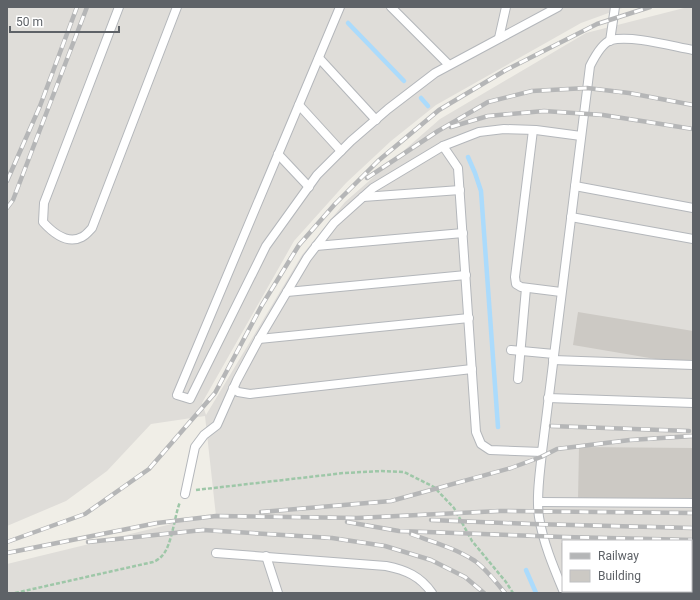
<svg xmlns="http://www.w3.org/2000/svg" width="700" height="600" font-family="Roboto,sans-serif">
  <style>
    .industrial { fill: #dfddd9; fill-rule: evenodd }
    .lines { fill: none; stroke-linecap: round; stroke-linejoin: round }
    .stream { stroke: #abdbfc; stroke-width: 4.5 }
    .building { fill: #ccc9c4 }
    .service-casing { stroke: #b4b7bb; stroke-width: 10 }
    .path { stroke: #9ec7a8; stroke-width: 2.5; stroke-dasharray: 4 2; stroke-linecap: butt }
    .service { stroke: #fff; stroke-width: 8 }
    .rail-casing { stroke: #b5b6b7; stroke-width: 4.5 }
    .rail { stroke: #fff; stroke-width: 3; stroke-dasharray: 9; stroke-linecap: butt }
  </style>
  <rect width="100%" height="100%" fill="#f0eee7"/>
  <!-- industrial -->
  <path class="industrial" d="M 7,7 L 625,7 L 581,23 L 436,105 L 391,141 L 346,183 L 294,241 L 202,403 L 206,415 L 302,255 L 345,202 L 440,119 L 586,33 L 688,7 L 693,7 L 693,593 L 7,593 L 7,564 L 196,518 L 216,516 L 205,416 L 151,424 L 107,471 L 66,501 L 7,526 ZM 563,541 L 691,541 L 691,591 L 563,591 Z"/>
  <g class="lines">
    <!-- stream -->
    <g class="stream">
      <path d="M 348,23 L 404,81"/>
      <path d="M 421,98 L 428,106"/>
      <path d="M 468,157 L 475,173 L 481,191 L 498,427"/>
      <path d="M 526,570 L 536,593"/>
    </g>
  </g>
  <!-- building -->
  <g class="building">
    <path d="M 578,312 L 693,331 L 693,352 L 691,365 L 573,345 Z"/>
    <path d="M 579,447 L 693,448 L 693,502 L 578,500 Z"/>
    <path d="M 561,543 L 563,543 L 563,575 L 562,575 Z"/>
    <path d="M 691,545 L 693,545 L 693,593 L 584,593 L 584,591 L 691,591 Z"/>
  </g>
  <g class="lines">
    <!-- service casing -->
    <g class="service-casing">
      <g id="service">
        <path d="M 119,7 L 44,203 L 43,222 C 53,233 67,245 82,237 C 86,235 89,231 92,228 L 177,7"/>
        <path d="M 340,7 L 177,395 L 190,399 L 266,246 L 317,175 L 351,141 L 388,109 L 435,73 L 558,7"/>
        <path d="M 391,7 L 449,65"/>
        <path d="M 499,38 L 506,7"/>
        <path d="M 610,41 L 615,7"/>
        <path d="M 319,58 L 376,120"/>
        <path d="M 299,105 L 341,151"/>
        <path d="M 533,130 L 515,277 L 516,284 L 521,287 L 561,292"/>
        <path d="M 443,146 L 458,168 L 476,432 L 481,444 L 490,450 L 542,452 L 590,66 C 594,58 602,43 611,40 C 632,35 671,46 693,50"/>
        <path d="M 278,154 L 309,187"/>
        <path d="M 575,186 L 693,208"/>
        <path d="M 363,197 L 460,190"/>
        <path d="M 571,217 L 693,239"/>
        <path d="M 316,246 L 463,233"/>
        <path d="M 287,292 L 466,275"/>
        <path d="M 259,339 L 469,318"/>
        <path d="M 511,350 L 554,354"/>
        <path d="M 553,360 L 693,365"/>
        <path d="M 518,379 L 526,288"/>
        <path d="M 233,388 L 238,392 L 250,394 L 472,369"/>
        <path d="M 548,398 L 693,403"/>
        <path d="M 542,452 C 540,473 536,496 539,517 C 543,542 553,566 563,590"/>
        <path d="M 185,494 L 195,447 L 204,435 L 217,425 L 237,380 L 259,339 L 307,258 L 334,223 L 373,188 L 443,146 L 479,132 L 504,129 L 536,130 L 581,136"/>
        <path d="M 539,502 L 693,503"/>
        <path d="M 216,553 L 386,566 C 406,570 420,576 432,593"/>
        <path d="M 266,556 L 278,593"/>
      </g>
    </g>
    <!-- path -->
    <g class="path">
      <path d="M 196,490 L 344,473 L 382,471 L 404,472 L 434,487 L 454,508 L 472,541 L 506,582 L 513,593"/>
      <path d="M 15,593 L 153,562 C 156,561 159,559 161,557 C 172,547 174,517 180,502"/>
    </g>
    <!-- service -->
    <use href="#service" class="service"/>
    <!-- rail casing -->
    <g class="rail-casing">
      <g id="rail">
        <path d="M 451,127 L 488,116 L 544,111 L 603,115 L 693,129"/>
        <path d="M 367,178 L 438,131 L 488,102 L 532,91 L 587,88 L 629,93 L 693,105"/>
        <path d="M 7,181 L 40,106 L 77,7"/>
        <path d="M 7,208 L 13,200 L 87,7"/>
        <path d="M 551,426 L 689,431"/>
        <path d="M 261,512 L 391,501 L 511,468 L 541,457 L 557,449 L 630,440 L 693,436"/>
        <path d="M 431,520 L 532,524 L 693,528"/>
        <path d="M 347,522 L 399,531 L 564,537 L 693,540"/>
        <path d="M 411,534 C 433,542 455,548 475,561 C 486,569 496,582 505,593"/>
        <path d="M 7,542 L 85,514 L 149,469 L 215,393 L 262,305 L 299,245 L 335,204 L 378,161 L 439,110 L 506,70 L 597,24 L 650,7"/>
        <path d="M 88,542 L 203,530 L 332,538 L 385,546 L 431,560 L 465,577 L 484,593"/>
        <path d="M 7,553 L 157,523 L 216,516 L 357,518 L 500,511 L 693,513"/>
      </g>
    </g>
    <!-- rail -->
    <use href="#rail" class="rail"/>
  </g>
  <!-- border -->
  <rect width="700" height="600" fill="none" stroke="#5e6267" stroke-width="16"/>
  <!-- legend -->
  <rect x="562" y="540" width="130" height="52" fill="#ffffff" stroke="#bfc0c2"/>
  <rect x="570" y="553" width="20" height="6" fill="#b5b6b7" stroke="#bfc0c2"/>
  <text x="598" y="560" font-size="12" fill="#5e6267">Railway</text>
  <rect x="570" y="570" width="20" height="12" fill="#ccc9c4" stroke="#bfc0c2"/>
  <text x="598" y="580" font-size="12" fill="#5e6267">Building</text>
  <!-- scale -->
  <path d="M10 26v6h109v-6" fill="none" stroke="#5e6267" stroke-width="2"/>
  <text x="16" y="26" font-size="12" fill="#5e6267" stroke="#ffffff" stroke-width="3" paint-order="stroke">50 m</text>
</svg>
